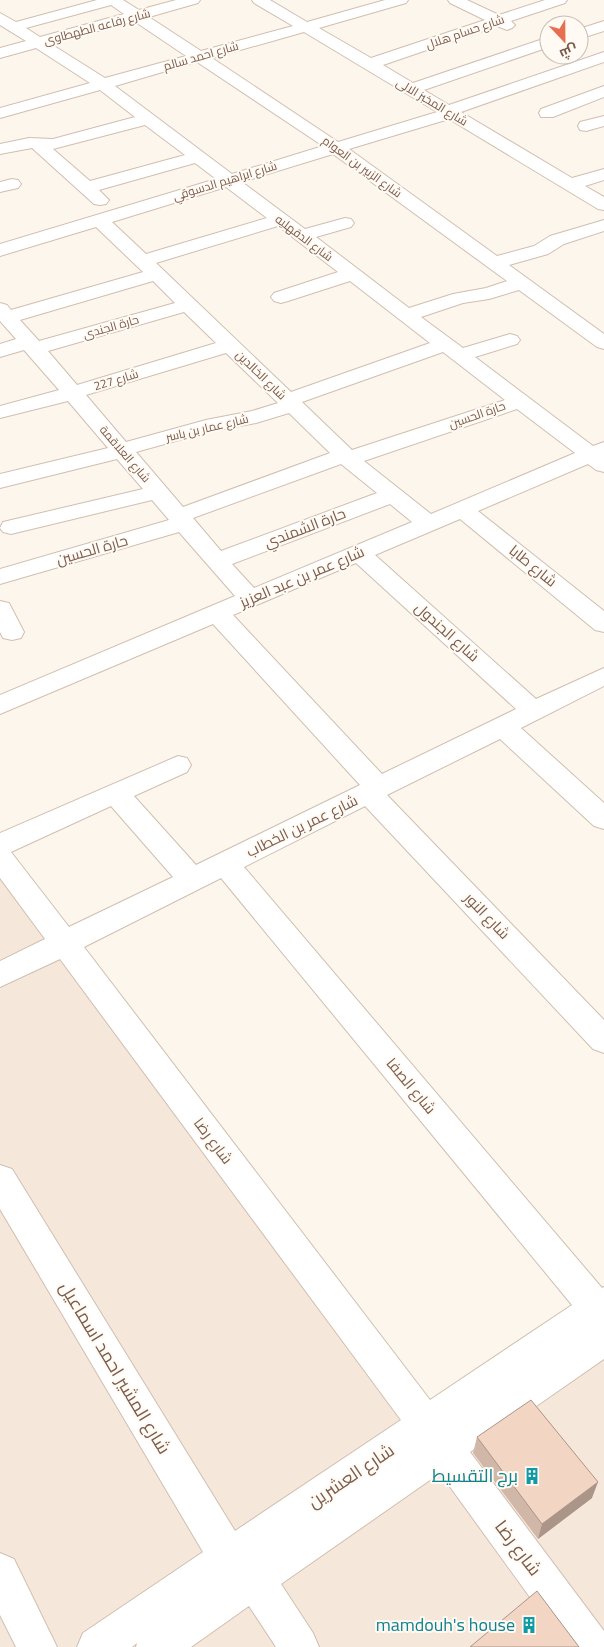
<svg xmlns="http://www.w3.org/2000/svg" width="604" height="1647" font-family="'Titillium Web',Cairo,sans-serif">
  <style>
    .residential { fill: #f5e8da }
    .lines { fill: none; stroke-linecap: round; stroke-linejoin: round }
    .minor-casing { stroke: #d1beb0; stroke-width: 2 }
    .minor { fill: #fff; fill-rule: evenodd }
    .wall { fill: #d1b7a8 }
    .shaded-wall { fill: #aa9588 }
    .building { fill: #f3d5c3; stroke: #aa9588 }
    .labels { text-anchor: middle; stroke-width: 4; stroke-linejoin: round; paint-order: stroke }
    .far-street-label { font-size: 12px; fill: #7a5c4d; stroke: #fffaf3 }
    .street-label { font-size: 15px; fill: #7a5c4d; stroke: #fffaf3 }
    .near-street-label { font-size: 18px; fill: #7a5c4d; stroke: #fffaf3 }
    .near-culture-label { font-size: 18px; fill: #0d838f; stroke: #fffaf3; text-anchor: end }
  </style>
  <rect width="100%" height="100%" fill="#fdf6ec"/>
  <!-- residential -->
  <g class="residential">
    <path d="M 0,858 L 424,1424 L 97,1647 L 0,1647 Z"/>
    <path d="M 604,1345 L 604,1647 L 169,1647 Z"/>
  </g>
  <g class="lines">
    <!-- minor casing -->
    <g class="minor-casing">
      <g id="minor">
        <path d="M 97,0 L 123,0 L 139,10 L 176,0 L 200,0 L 198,3 L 149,17 L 201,51 L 293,26 L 254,3 L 252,0 L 270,0 L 307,22 L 385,0 L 408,0 L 406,3 L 319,28 L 371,58 L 485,20 L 450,3 L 448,0 L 467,0 L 499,15 L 545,0 L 567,0 L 565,3 L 511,21 L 515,25 L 512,28 L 507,30 L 497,26 L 383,65 L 413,83 L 540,40 L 549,39 L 549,47 L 424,90 L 449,105 L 604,52 L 604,62 L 461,112 L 572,178 L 604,169 L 604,180 L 585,186 L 604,197 L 604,210 L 598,209 L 449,119 L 349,149 L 497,256 L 534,246 L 550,236 L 604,220 L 604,231 L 564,244 L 548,254 L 509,265 L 604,334 L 604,349 L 597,347 L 519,290 L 489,299 L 463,303 L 421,317 L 463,348 L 510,334 L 517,336 L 520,340 L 517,344 L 475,357 L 593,446 L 604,442 L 604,472 L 596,470 L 588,464 L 478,511 L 604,611 L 604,632 L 595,630 L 460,519 L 375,555 L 536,699 L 604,668 L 604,686 L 521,728 L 604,803 L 604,829 L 594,826 L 500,739 L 387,795 L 604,1020 L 604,1053 L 593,1049 L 365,806 L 244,867 L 602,1288 L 604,1287 L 604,1359 L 470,1452 L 604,1631 L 604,1647 L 566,1647 L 440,1473 L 281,1584 L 313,1633 L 319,1647 L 276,1647 L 249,1606 L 191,1647 L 136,1647 L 137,1643 L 132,1647 L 77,1647 L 83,1633 L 203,1552 L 0,1209 L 0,1165 L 12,1169 L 235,1531 L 401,1420 L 60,959 L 0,987 L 0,961 L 45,939 L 0,878 L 0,833 L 178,756 L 187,758 L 191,765 L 187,772 L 134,796 L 196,865 L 360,785 L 213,624 L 0,714 L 0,695 L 235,596 L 179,532 L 0,584 L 0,569 L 169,520 L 152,500 L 11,534 L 3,532 L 0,528 L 3,522 L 143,489 L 117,459 L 0,488 L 0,474 L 108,448 L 68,401 L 0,418 L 0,406 L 59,390 L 24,350 L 0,357 L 0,344 L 16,339 L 0,321 L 0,303 L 7,305 L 11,310 L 143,272 L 96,227 L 0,256 L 0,244 L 216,179 L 195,163 L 99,190 L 109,200 L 106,204 L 100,205 L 94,204 L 32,148 L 0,154 L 0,144 L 29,138 L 53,139 L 135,117 L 100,90 L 0,118 L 0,108 L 90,83 L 36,48 L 0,58 L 0,48 L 26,41 L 0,25 L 0,13 L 16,22 ZM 111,5 L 124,14 L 40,37 L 26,28 ZM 134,21 L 186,56 L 105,78 L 51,44 ZM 304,32 L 437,112 L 338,142 L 212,58 ZM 197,62 L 323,146 L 232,174 L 115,86 ZM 145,125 L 185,155 L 90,181 L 53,149 ZM 333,154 L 507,281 L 486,288 L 453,294 L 409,308 L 316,237 L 351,227 L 354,223 L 351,219 L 345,218 L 305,229 L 242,182 ZM 226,187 L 267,218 L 146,254 L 112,222 ZM 278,226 L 338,272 L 274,293 L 271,297 L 274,301 L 281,303 L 288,301 L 350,281 L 430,343 L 291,392 L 156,263 ZM 153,281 L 175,303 L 39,341 L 20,320 ZM 184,312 L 216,343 L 77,385 L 48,351 ZM 443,352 L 505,400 L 352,450 L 302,402 ZM 226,353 L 278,403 L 252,411 L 206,420 L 126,442 L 86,395 ZM 517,409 L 575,453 L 431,514 L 364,461 ZM 289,413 L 330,453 L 183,507 L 136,452 L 208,432 L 256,423 ZM 341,464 L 377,493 L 221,551 L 193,518 ZM 390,504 L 412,522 L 254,588 L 232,564 ZM 356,563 L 516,709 L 382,774 L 233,615 ZM 111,806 L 173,877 L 69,927 L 11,852 ZM 221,878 L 572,1305 L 430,1400 L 84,947 Z"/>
        <path d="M 604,21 L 604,31 L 579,39 L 579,29 Z"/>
        <path d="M 604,86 L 604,97 L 553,117 L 541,117 L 539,113 L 541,109 Z"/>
        <path d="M 604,116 L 604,126 L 586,131 L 580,130 L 578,126 L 580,122 Z"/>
        <path d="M 12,179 L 18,180 L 21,184 L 18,188 L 0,192 L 0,182 Z"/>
        <path d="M 0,601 L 9,603 L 24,632 L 21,638 L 12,640 L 3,638 L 0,632 Z"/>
        <path d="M 0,1553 L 14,1559 L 57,1647 L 16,1647 L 0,1615 Z"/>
      </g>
    </g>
    <!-- minor -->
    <use href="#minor" class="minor"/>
  </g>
  <!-- wall -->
  <path class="wall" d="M 477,1437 L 592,1498 L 538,1539 L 473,1453 Z"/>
  <!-- shaded-wall -->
  <path class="shaded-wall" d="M 598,1482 L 592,1498 L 538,1539 L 542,1524 Z"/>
  <!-- building -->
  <g class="building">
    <path d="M 531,1400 L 598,1482 L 542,1524 L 477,1437 Z"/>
    <path d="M 537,1591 L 579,1647 L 470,1647 Z"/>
  </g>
  <!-- icons -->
  <defs>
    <g id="building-bare" transform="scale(1.35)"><path d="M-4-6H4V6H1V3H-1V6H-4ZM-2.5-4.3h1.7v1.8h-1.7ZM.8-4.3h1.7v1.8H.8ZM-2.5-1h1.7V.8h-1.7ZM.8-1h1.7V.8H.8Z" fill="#0f9aa8" stroke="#fffaf3" stroke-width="2.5" paint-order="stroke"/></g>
  </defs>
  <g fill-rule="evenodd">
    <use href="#building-bare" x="532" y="1476"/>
    <use href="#building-bare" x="529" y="1625"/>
  </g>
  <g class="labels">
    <!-- far-street labels -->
    <g class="far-street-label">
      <text transform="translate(97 27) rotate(-15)" y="4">شارع رفاعه الطهطاوى</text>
      <text transform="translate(465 32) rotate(-19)" y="4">شارع حسام هلال</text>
      <text transform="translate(201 56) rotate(-16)" y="4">شارع احمد سالم</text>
      <text transform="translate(432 102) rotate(31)" y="4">شارع المخبز الالى</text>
      <text transform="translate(362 167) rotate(36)" y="4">شارع الزبير بن العوام</text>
      <text transform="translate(225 181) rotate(-17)" y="4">شارع ابراهيم الدسوقي</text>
      <text transform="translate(304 238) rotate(37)" y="4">شارع الدقهليه</text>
      <text transform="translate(111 327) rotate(-16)" y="4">حارة الجندى</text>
      <text transform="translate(261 375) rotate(44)" y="4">شارع الخالدين</text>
      <text transform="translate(116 380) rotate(-17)" y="4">شارع 227</text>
      <text transform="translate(477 415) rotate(-19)" y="4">حارة الحسين</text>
      <text transform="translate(207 428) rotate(-13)" y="4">شارع عمار بن ياسر</text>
      <text transform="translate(125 454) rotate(49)" y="4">شارع العلاقمة</text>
    </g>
    <!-- street labels -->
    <g class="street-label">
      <text transform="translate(305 528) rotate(-21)" y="5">حارة الشمندي</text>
      <text transform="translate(92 550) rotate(-16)" y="5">حارة الحسين</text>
      <text transform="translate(533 566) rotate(39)" y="5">شارع طابا</text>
      <text transform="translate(302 577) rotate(-23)" y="5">شارع عمر بن عبد العزيز</text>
      <text transform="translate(447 632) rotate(42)" y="5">شارع الجندول</text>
      <text transform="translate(302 826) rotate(-26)" y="5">شارع عمر بن الخطاب</text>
      <text transform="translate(487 916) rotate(46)" y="5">شارع النور</text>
      <text transform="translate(411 1086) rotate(50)" y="5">شارع الصفا</text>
      <text transform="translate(213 1141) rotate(53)" y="5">شارع رضا</text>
    </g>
    <!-- near-street labels -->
    <g class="near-street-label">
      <text transform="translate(115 1368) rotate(59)" y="6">شارع المشير احمد اسماعيل</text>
      <text transform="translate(351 1476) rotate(-34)" y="6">شارع العشرين</text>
      <text transform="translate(518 1548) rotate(53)" y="6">شارع رضا</text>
    </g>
    <!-- near-culture labels -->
    <g class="near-culture-label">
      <text x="518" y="1482">برج التقسيط</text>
      <text x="515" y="1631">mamdouh's house</text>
    </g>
  </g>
  <!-- north arrow -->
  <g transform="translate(564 40) rotate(158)"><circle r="24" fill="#fffaf3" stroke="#cabbb1"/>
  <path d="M0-4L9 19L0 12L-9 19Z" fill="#e76f51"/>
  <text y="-8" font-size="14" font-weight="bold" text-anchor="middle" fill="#7a5c4d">ش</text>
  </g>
</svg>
